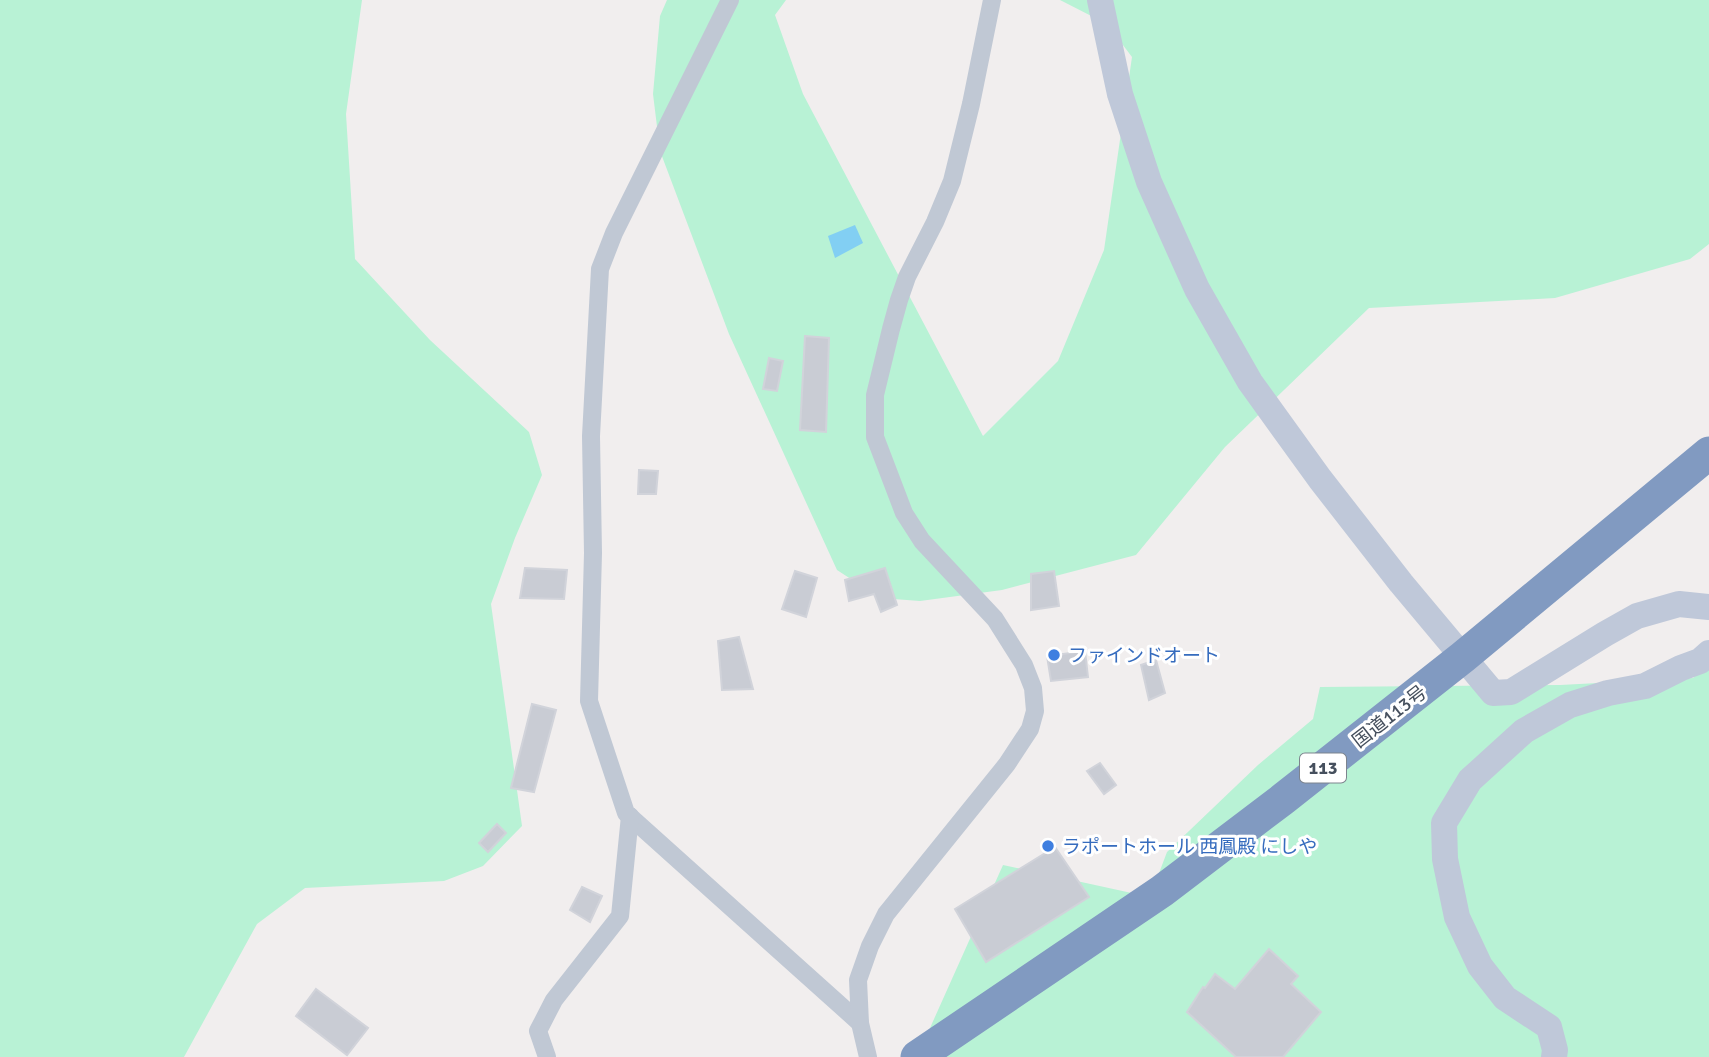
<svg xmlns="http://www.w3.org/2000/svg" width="1709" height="1057" font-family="Signika,'Noto Sans JP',sans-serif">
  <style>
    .green { fill: #b8f2d5 }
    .water { fill: #82cff3 }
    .building { fill: #c9ccd4; stroke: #d1d3da; stroke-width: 2 }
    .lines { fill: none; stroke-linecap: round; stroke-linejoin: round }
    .street { stroke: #c0c8d4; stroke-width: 18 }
    .secondary { stroke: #bfc8d9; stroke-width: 26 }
    .highway { stroke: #819ac1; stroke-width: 33 }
    .shop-dot { fill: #3f7fe0; stroke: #fff; stroke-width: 2.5 }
    .labels { text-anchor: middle; stroke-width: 6; stroke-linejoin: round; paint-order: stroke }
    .shield { fill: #fff; stroke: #7d848e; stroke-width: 2 }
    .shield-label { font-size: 18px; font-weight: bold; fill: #454f5d }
    .shop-label { font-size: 19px; fill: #366cbe; stroke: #fff; text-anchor: start }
    .street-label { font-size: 19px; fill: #454f5d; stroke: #fff }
  </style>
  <rect width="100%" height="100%" fill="#f1eeee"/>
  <!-- green -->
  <g class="green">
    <path d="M 0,0 L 362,0 L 346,114 L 355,259 L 430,340 L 529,432 L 542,475 L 515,538 L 491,604 L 522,826 L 483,866 L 444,881 L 305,888 L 257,924 L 184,1057 L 0,1057 Z"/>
    <path d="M 667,0 L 786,0 L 775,15 L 803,94 L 983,436 L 1058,361 L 1104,250 L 1132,57 L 1107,24 L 1060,0 L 1709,0 L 1709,244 L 1690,259 L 1555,298 L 1369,308 L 1225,447 L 1136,555 L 1002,590 L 920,601 L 880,598 L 837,570 L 729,334 L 660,151 L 653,94 L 660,16 Z"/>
    <path d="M 1709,665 L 1709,1057 L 917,1057 L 1003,865 L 1150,897 L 1167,852 L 1258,765 L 1313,719 L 1320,687 L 1560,685 L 1693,678 Z"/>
  </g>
  <!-- water -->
  <path class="water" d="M 855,225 L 863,243 L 835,258 L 828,236 Z"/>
  <!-- building -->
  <g class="building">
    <path d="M 805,336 L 829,338 L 826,432 L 800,430 Z"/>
    <path d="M 769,358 L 783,361 L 777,391 L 763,389 Z"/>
    <path d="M 639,470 L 658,471 L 656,494 L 638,494 Z"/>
    <path d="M 525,568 L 567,570 L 564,599 L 520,598 Z"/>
    <path d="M 885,568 L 897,605 L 881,612 L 874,594 L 849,601 L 845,580 Z"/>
    <path d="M 795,571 L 817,578 L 806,617 L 782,609 Z"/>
    <path d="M 1054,571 L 1059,606 L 1031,610 L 1031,574 Z"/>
    <path d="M 739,637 L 753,689 L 722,690 L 718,641 Z"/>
    <path d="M 1085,651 L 1088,677 L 1051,681 L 1047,656 Z"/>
    <path d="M 1156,660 L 1165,693 L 1149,700 L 1141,665 Z"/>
    <path d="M 532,704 L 556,710 L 534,792 L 511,788 Z"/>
    <path d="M 1100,763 L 1116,785 L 1104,794 L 1087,771 Z"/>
    <path d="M 497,824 L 506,833 L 488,852 L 479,843 Z"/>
    <path d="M 1055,847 L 1089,897 L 986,962 L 955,909 Z"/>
    <path d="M 582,887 L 602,896 L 590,922 L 570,910 Z"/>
    <path d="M 1269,949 L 1298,976 L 1291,984 L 1321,1012 L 1283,1057 L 1236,1057 L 1187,1012 L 1203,987 L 1205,988 L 1215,974 L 1235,989 Z"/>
    <path d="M 316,989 L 368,1028 L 347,1055 L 296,1016 Z"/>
  </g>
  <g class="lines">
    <!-- street -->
    <g class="street">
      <path d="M 730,0 L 614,233 L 600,269 L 591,436 L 593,553 L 589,701 L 626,813 L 860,1023"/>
      <path d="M 547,1057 L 538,1031 L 554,1000 L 620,916 L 630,816"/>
      <path d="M 868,1057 L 860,1023 L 858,980 L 870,946 L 886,914 L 1007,764 L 1030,729 L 1035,711 L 1033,688 L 1024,665 L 995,619 L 922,541 L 904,513 L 875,437 L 875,395 L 891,329 L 899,300 L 907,277 L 935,222 L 952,181 L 971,104 L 992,0"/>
    </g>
    <!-- secondary -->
    <g class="secondary">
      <path d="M 1100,0 L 1120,94 L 1149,182 L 1197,289 L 1250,382 L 1320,479 L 1401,583 L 1493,693 L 1511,692 L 1605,634 L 1637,616 L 1679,604 L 1709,607"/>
      <path d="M 1554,1057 L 1555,1050 L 1549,1027 L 1505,998 L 1480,966 L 1457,917 L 1445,859 L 1444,823 L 1470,780 L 1524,731 L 1570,705 L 1608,693 L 1645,686 L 1681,668 L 1700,661 L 1709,653"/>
    </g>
    <!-- highway -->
    <path class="highway" d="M 917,1057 L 1162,891 L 1283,799 L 1463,657 L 1709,453"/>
  </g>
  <!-- markers -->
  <g class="shop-dot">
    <circle cx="1054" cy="655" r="7"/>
    <circle cx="1048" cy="846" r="7"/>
  </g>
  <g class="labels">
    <!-- shield labels -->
    <rect class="shield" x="1300" y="753.5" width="46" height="29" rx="5"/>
    <g class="shield-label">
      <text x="1323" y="774">113</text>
    </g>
    <!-- shop labels -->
    <g class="shop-label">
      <text x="1068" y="662">ファインドオート</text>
      <text x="1062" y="853">ラポートホール 西鳳殿 にしや</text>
    </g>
    <!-- street labels -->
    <g class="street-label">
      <text transform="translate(1389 716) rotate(-38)" y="7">国道113号</text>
    </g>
  </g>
</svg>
